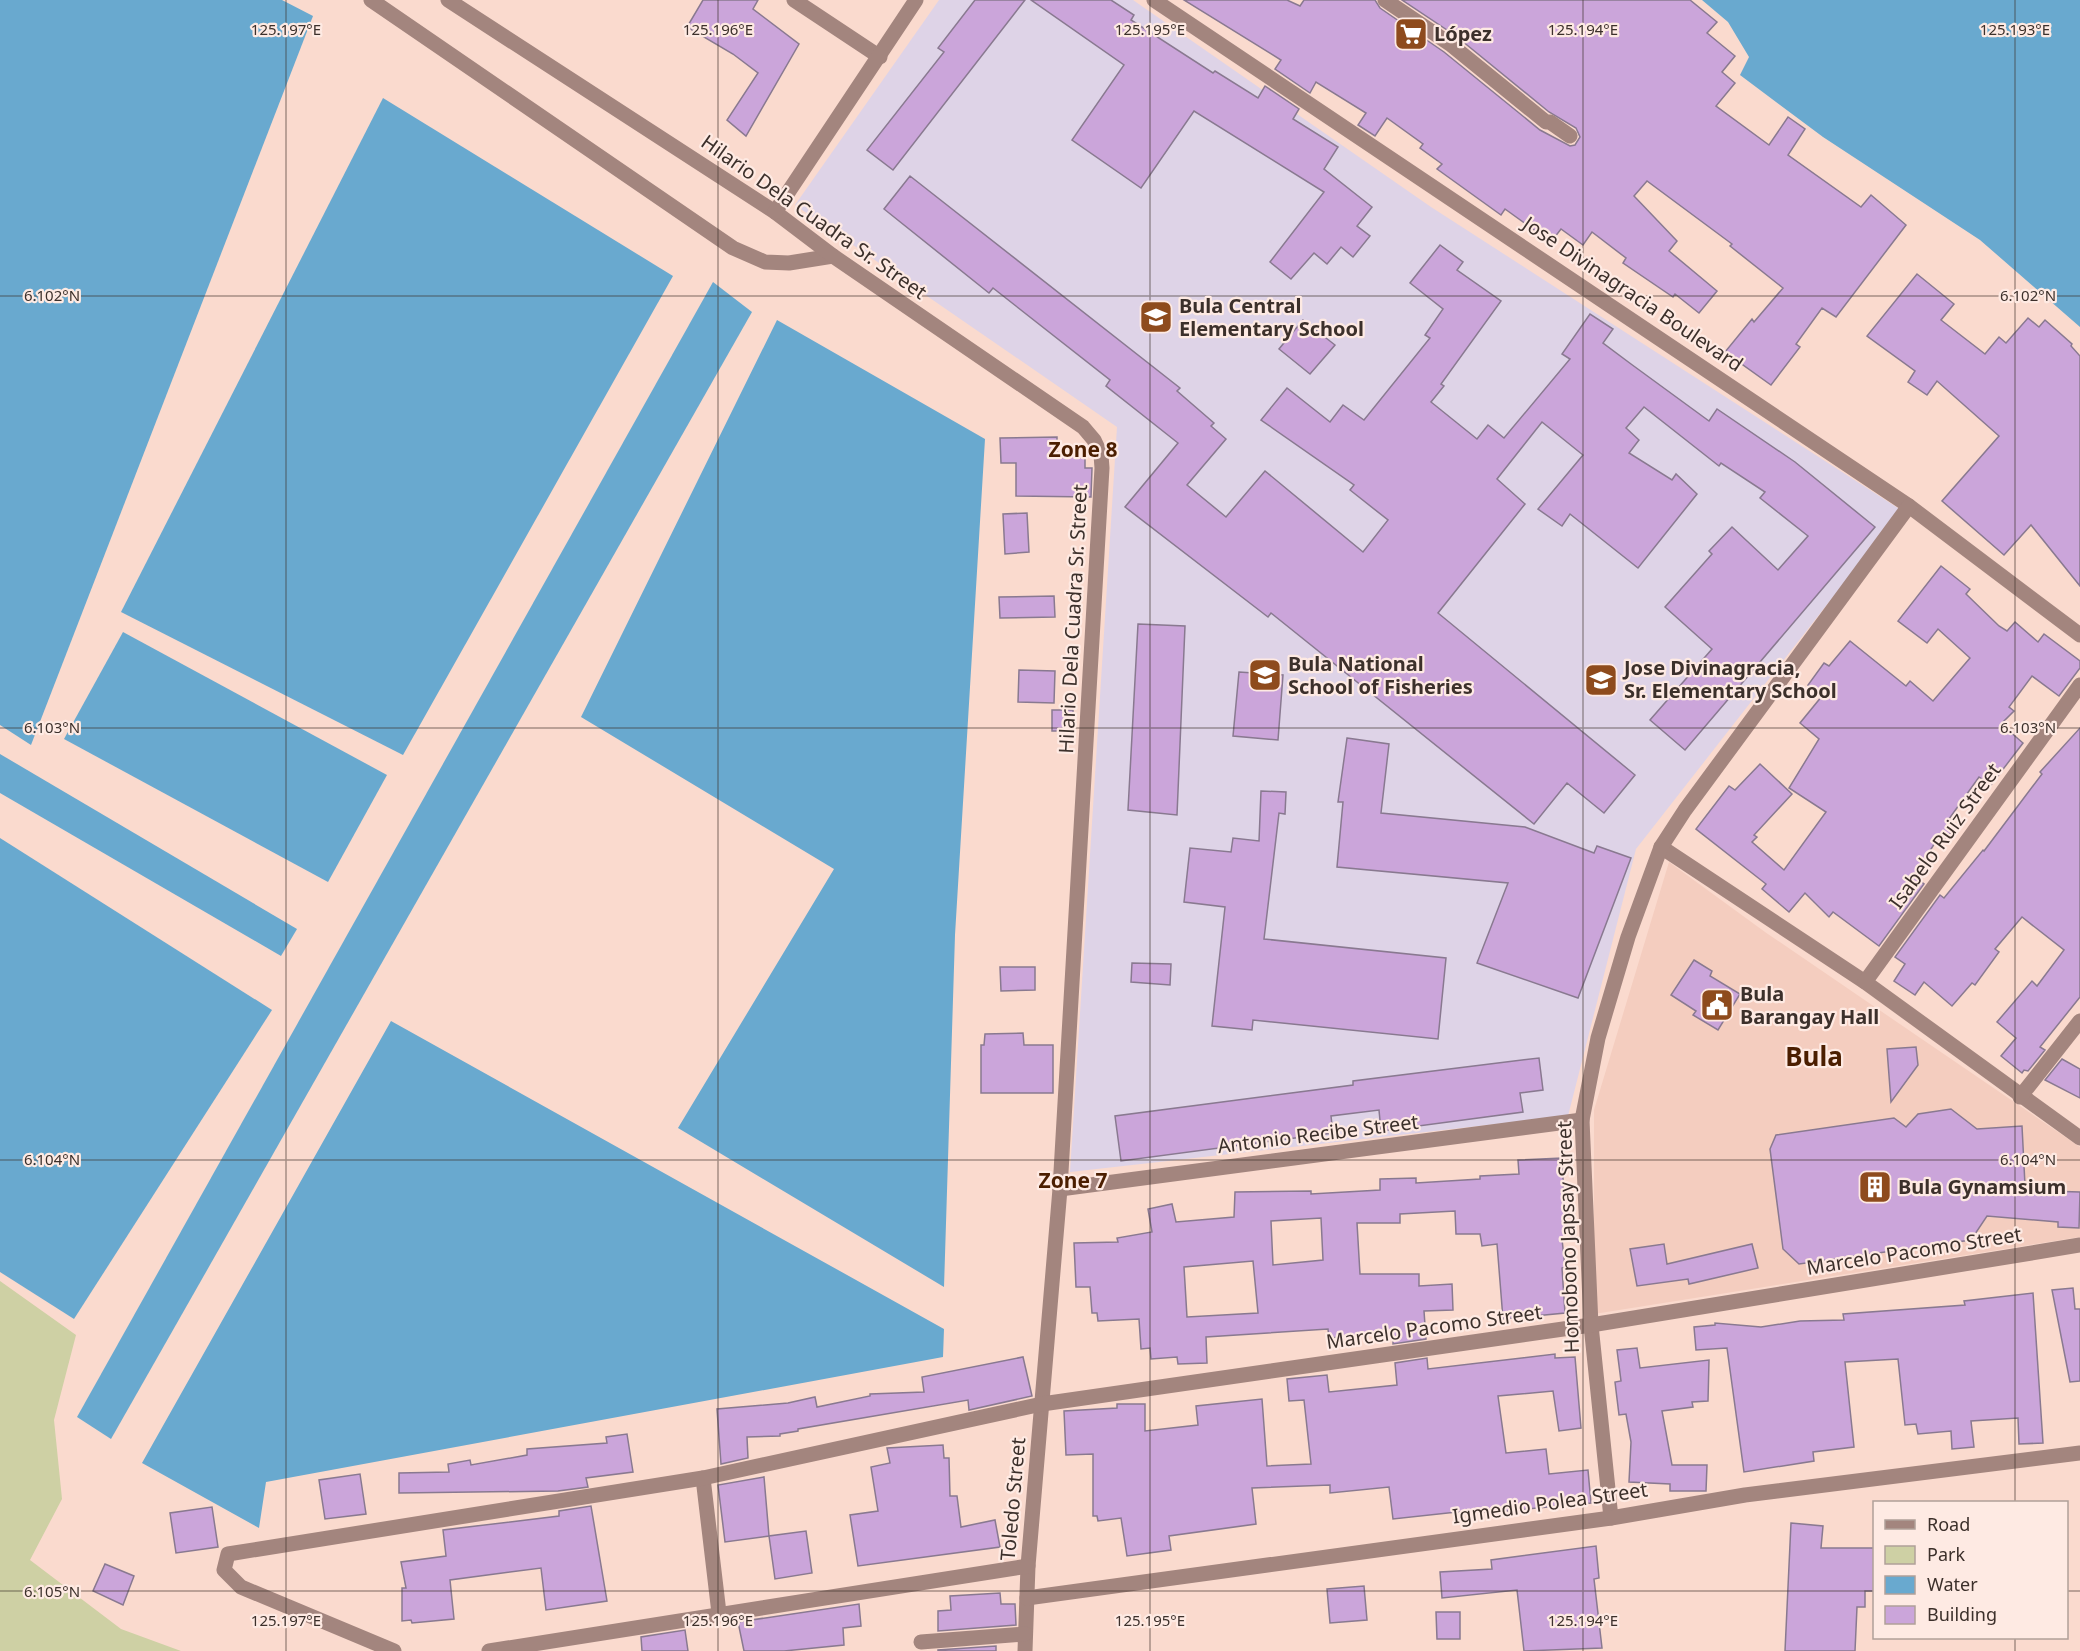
<svg xmlns="http://www.w3.org/2000/svg" width="2080" height="1651" font-family="'Noto Sans',sans-serif">
  <style>
    .built { fill: #f4cdbf }
    .education { fill: #ded3e7 }
    .green { fill: #ced0a4 }
    .water { fill: #69a9cf }
    .building { fill: #cba5da; stroke: #897990; stroke-width: 1.5; fill-rule: evenodd }
    .lines { fill: none; stroke-linecap: round; stroke-linejoin: round }
    .minor { stroke: #a3857e; stroke-width: 15 }
    .ticks { fill: none; stroke: #3c302b; stroke-width: 1.5; stroke-opacity: 0.45 }
    .labels { text-anchor: middle; stroke-width: 4.5; stroke-linejoin: round; paint-order: stroke }
    .poi-label { font-size: 20px; font-weight: bold; fill: #3c302b; stroke: #feeae3; text-anchor: start }
    .street-label { font-size: 20px; fill: #3c302b; stroke: #feeae3 }
    .neighbourhood-label { font-size: 21px; font-weight: bold; fill: #4b1e00; stroke: #feeae3 }
    .district-label { font-size: 26px; font-weight: bold; fill: #4b1e00; stroke: #feeae3 }
    .ticks-label { font-size: 15px; text-anchor: middle; fill: #3c302b; stroke: #feeae3; stroke-width: 4.5; stroke-linejoin: round; paint-order: stroke }
  </style>
  <rect width="100%" height="100%" fill="#fadace"/>
  <!-- built -->
  <path class="built" d="M 1669,862 L 1765,932 L 2080,1147 L 2080,1237 L 1594,1314 L 1594,1110 Z"/>
  <!-- education -->
  <path class="education" d="M 939,0 L 1133,0 L 1431,207 L 1901,510 L 1636,849 L 1568,1116 L 1070,1172 L 1117,427 L 795,205 Z"/>
  <!-- green -->
  <path class="green" d="M 0,1281 L 76,1335 L 54,1420 L 62,1499 L 30,1560 L 121,1629 L 181,1651 L 0,1651 Z"/>
  <!-- water -->
  <g class="water">
    <path d="M 0,0 L 282,0 L 313,16 L 31,745 L 0,725 Z"/>
    <path d="M 1702,0 L 2080,0 L 2080,327 L 1980,240 L 1823,137 L 1740,75 L 1749,57 L 1728,22 Z"/>
    <path d="M 383,98 L 673,276 L 403,755 L 121,612 Z"/>
    <path d="M 713,282 L 752,312 L 111,1439 L 77,1417 Z"/>
    <path d="M 777,320 L 985,439 L 955,935 L 944,1287 L 678,1128 L 834,869 L 581,717 Z"/>
    <path d="M 123,632 L 387,775 L 328,882 L 64,739 Z"/>
    <path d="M 0,754 L 297,929 L 281,956 L 0,793 Z"/>
    <path d="M 0,838 L 272,1010 L 74,1319 L 0,1272 Z"/>
    <path d="M 391,1021 L 944,1329 L 943,1357 L 266,1482 L 259,1528 L 142,1463 Z"/>
  </g>
  <!-- building -->
  <g class="building">
    <path d="M 703,0 L 758,0 L 753,9 L 799,44 L 746,136 L 727,120 L 758,73 L 733,54 L 687,27 Z"/>
    <path d="M 975,0 L 1025,0 L 893,170 L 867,150 L 944,52 L 938,48 Z"/>
    <path d="M 1031,0 L 1111,0 L 1134,15 L 1131,20 L 1213,73 L 1215,71 L 1258,98 L 1265,86 L 1299,109 L 1293,119 L 1338,147 L 1324,169 L 1372,207 L 1357,226 L 1370,236 L 1353,257 L 1341,247 L 1327,264 L 1314,253 L 1291,279 L 1270,262 L 1324,192 L 1194,111 L 1141,188 L 1072,140 L 1124,65 Z"/>
    <path d="M 1184,0 L 1287,0 L 1300,6 L 1304,0 L 1375,0 L 1380,8 L 1444,52 L 1540,130 L 1570,146 L 1575,145 L 1580,137 L 1576,128 L 1549,112 L 1456,36 L 1402,0 L 1690,0 L 1717,22 L 1707,33 L 1735,56 L 1722,72 L 1735,83 L 1716,106 L 1769,145 L 1788,117 L 1805,129 L 1788,155 L 1861,207 L 1871,195 L 1906,225 L 1836,317 L 1822,308 L 1796,344 L 1800,347 L 1771,385 L 1725,352 L 1752,319 L 1754,322 L 1783,288 L 1730,246 L 1732,244 L 1647,181 L 1634,196 L 1677,241 L 1669,251 L 1717,291 L 1699,313 L 1675,294 L 1673,297 L 1623,263 L 1626,258 L 1592,232 L 1583,245 L 1561,229 L 1551,242 L 1505,209 L 1501,215 L 1437,169 L 1442,164 L 1420,148 L 1423,144 L 1387,118 L 1375,136 L 1358,125 L 1366,113 L 1316,82 L 1310,93 L 1275,69 L 1281,60 Z"/>
    <path d="M 910,176 L 1180,388 L 1177,391 L 1214,423 L 1211,426 L 1226,439 L 1187,485 L 1226,517 L 1265,471 L 1363,552 L 1388,520 L 1350,490 L 1354,485 L 1261,420 L 1287,388 L 1330,422 L 1343,405 L 1364,420 L 1430,338 L 1425,335 L 1443,309 L 1410,283 L 1440,245 L 1463,262 L 1457,270 L 1501,301 L 1441,384 L 1444,386 L 1431,402 L 1477,439 L 1488,425 L 1504,438 L 1570,359 L 1562,354 L 1590,314 L 1613,329 L 1603,343 L 1631,364 L 1709,421 L 1717,409 L 1795,462 L 1875,527 L 1685,750 L 1650,720 L 1712,649 L 1665,607 L 1712,554 L 1709,551 L 1732,527 L 1778,570 L 1808,536 L 1760,498 L 1765,492 L 1721,463 L 1719,466 L 1644,407 L 1626,428 L 1639,440 L 1629,453 L 1672,480 L 1676,474 L 1697,494 L 1638,568 L 1570,514 L 1562,526 L 1538,509 L 1583,455 L 1542,422 L 1497,479 L 1525,504 L 1438,613 L 1635,775 L 1604,813 L 1567,783 L 1534,824 L 1271,613 L 1268,617 L 1125,507 L 1178,443 L 1106,386 L 1110,380 L 993,288 L 989,293 L 884,209 Z"/>
    <path d="M 1917,274 L 1954,304 L 1941,320 L 1985,354 L 1999,337 L 2006,343 L 2028,318 L 2039,327 L 2045,320 L 2072,344 L 2071,346 L 2080,356 L 2080,586 L 2031,525 L 2004,555 L 1942,501 L 1999,436 L 1937,381 L 1927,395 L 1908,382 L 1915,371 L 1867,336 Z"/>
    <path d="M 1303,320 L 1335,345 L 1310,374 L 1279,349 Z"/>
    <path d="M 1057,437 L 1057,455 L 1085,454 L 1085,468 L 1092,468 L 1091,497 L 1016,496 L 1016,463 L 1001,463 L 1000,438 Z"/>
    <path d="M 1027,513 L 1029,552 L 1005,554 L 1003,514 Z"/>
    <path d="M 1941,566 L 1970,589 L 1966,594 L 1999,626 L 2007,631 L 2015,622 L 2038,642 L 2044,634 L 2080,661 L 2080,668 L 2059,696 L 2032,676 L 2009,707 L 2014,711 L 2001,724 L 2023,743 L 1991,785 L 1979,777 L 1949,819 L 1957,826 L 1942,842 L 1938,838 L 1914,876 L 1924,884 L 1879,946 L 1833,912 L 1829,917 L 1805,893 L 1789,912 L 1762,889 L 1766,884 L 1696,829 L 1729,786 L 1735,790 L 1760,764 L 1792,794 L 1754,835 L 1757,837 L 1752,842 L 1784,870 L 1826,812 L 1789,788 L 1819,739 L 1800,723 L 1822,696 L 1808,685 L 1824,663 L 1829,666 L 1850,641 L 1906,686 L 1910,681 L 1933,701 L 1970,658 L 1938,629 L 1927,643 L 1898,621 Z"/>
    <path d="M 1054,596 L 1055,617 L 1000,618 L 999,597 Z"/>
    <path d="M 1138,624 L 1185,626 L 1177,815 L 1128,810 Z"/>
    <path d="M 1019,670 L 1055,671 L 1054,703 L 1018,702 Z"/>
    <path d="M 1239,672 L 1283,675 L 1278,740 L 1233,736 Z"/>
    <rect x="1052" y="710" width="21" height="21"/>
    <path d="M 2080,728 L 2080,997 L 2040,1047 L 2045,1050 L 2028,1071 L 2024,1070 L 2022,1073 L 2001,1056 L 2016,1038 L 1997,1022 L 2032,981 L 2037,986 L 2064,950 L 2022,917 L 1995,949 L 1999,952 L 1975,985 L 1972,983 L 1952,1006 L 1924,982 L 1915,995 L 1894,981 L 1905,964 L 1895,957 L 1940,895 L 1944,898 L 1983,850 L 1984,851 L 2042,774 L 2040,772 Z"/>
    <path d="M 1347,738 L 1389,744 L 1381,813 L 1525,827 L 1594,853 L 1597,846 L 1631,858 L 1578,998 L 1477,963 L 1508,883 L 1337,867 L 1343,802 L 1338,802 Z"/>
    <path d="M 1261,791 L 1286,792 L 1285,814 L 1279,813 L 1264,939 L 1446,958 L 1438,1039 L 1253,1020 L 1252,1030 L 1212,1026 L 1225,907 L 1184,902 L 1190,848 L 1231,852 L 1233,838 L 1259,841 Z"/>
    <path d="M 1694,960 L 1712,971 L 1710,976 L 1740,994 L 1718,1030 L 1693,1015 L 1696,1011 L 1671,995 Z"/>
    <path d="M 1132,963 L 1171,964 L 1170,985 L 1131,982 Z"/>
    <path d="M 1000,967 L 1035,967 L 1035,990 L 1001,991 Z"/>
    <path d="M 1023,1033 L 1024,1045 L 1053,1045 L 1053,1093 L 981,1093 L 981,1045 L 984,1045 L 985,1034 Z"/>
    <path d="M 1916,1047 L 1918,1065 L 1891,1102 L 1887,1049 Z"/>
    <path d="M 1539,1058 L 1543,1090 L 1520,1093 L 1523,1112 L 1381,1131 L 1379,1110 L 1331,1116 L 1333,1133 L 1121,1161 L 1115,1116 L 1353,1085 L 1353,1081 Z"/>
    <path d="M 2062,1059 L 2080,1069 L 2080,1098 L 2045,1080 Z"/>
    <path d="M 1951,1109 L 1977,1129 L 2022,1126 L 2025,1185 L 2049,1187 L 2048,1191 L 2080,1192 L 2079,1228 L 2058,1227 L 2058,1222 L 1987,1216 L 1971,1240 L 1799,1264 L 1783,1249 L 1770,1149 L 1776,1135 L 1894,1118 L 1906,1127 L 1918,1114 Z"/>
    <path d="M 1562,1158 L 1566,1239 L 1562,1239 L 1565,1267 L 1562,1268 L 1565,1313 L 1503,1319 L 1497,1244 L 1482,1246 L 1480,1234 L 1456,1234 L 1455,1211 L 1400,1214 L 1400,1223 L 1357,1223 L 1360,1274 L 1419,1274 L 1419,1286 L 1452,1284 L 1453,1310 L 1424,1311 L 1426,1339 L 1393,1344 L 1393,1336 L 1374,1338 L 1374,1334 L 1329,1338 L 1328,1329 L 1206,1337 L 1207,1363 L 1178,1364 L 1177,1357 L 1151,1359 L 1150,1348 L 1141,1349 L 1139,1319 L 1098,1321 L 1097,1313 L 1092,1313 L 1090,1287 L 1076,1287 L 1074,1243 L 1118,1242 L 1117,1238 L 1152,1232 L 1148,1209 L 1172,1204 L 1176,1222 L 1234,1217 L 1235,1192 L 1311,1191 L 1311,1194 L 1380,1190 L 1380,1179 L 1416,1178 L 1416,1183 L 1480,1179 L 1480,1176 L 1519,1174 L 1518,1160 ZM 1321,1218 L 1323,1260 L 1273,1265 L 1271,1221 ZM 1253,1261 L 1258,1313 L 1187,1317 L 1184,1267 Z"/>
    <path d="M 1664,1244 L 1667,1264 L 1752,1244 L 1758,1268 L 1689,1284 L 1688,1279 L 1637,1286 L 1630,1249 Z"/>
    <path d="M 2073,1288 L 2075,1309 L 2080,1309 L 2080,1381 L 2070,1382 L 2052,1290 Z"/>
    <path d="M 2033,1293 L 2043,1443 L 2019,1444 L 2018,1418 L 1971,1421 L 1974,1447 L 1952,1449 L 1951,1431 L 1918,1434 L 1916,1424 L 1905,1425 L 1898,1359 L 1845,1362 L 1854,1447 L 1813,1452 L 1814,1461 L 1744,1472 L 1727,1348 L 1696,1350 L 1694,1327 L 1715,1325 L 1715,1323 L 1761,1327 L 1800,1321 L 1844,1320 L 1843,1314 L 1965,1305 L 1964,1301 Z"/>
    <path d="M 1637,1348 L 1640,1368 L 1709,1360 L 1708,1401 L 1692,1402 L 1693,1407 L 1662,1411 L 1672,1465 L 1707,1465 L 1706,1491 L 1670,1491 L 1670,1484 L 1629,1482 L 1631,1442 L 1626,1414 L 1619,1415 L 1615,1382 L 1621,1381 L 1617,1350 Z"/>
    <path d="M 1555,1354 L 1555,1358 L 1575,1357 L 1581,1428 L 1559,1431 L 1553,1391 L 1498,1396 L 1506,1453 L 1546,1449 L 1549,1474 L 1588,1470 L 1591,1503 L 1496,1512 L 1457,1512 L 1393,1519 L 1389,1487 L 1330,1493 L 1330,1485 L 1252,1488 L 1256,1524 L 1169,1536 L 1171,1550 L 1127,1556 L 1121,1518 L 1098,1521 L 1097,1516 L 1093,1516 L 1093,1454 L 1066,1455 L 1064,1411 L 1117,1408 L 1117,1404 L 1145,1404 L 1145,1431 L 1198,1425 L 1196,1406 L 1262,1399 L 1267,1466 L 1311,1464 L 1304,1400 L 1289,1401 L 1287,1379 L 1327,1375 L 1329,1392 L 1397,1385 L 1395,1363 L 1427,1358 L 1428,1369 Z"/>
    <path d="M 1023,1357 L 1032,1396 L 969,1410 L 968,1400 L 798,1429 L 798,1431 L 780,1434 L 780,1436 L 747,1437 L 748,1458 L 721,1464 L 717,1409 L 788,1403 L 815,1397 L 817,1407 L 870,1396 L 870,1394 L 924,1392 L 922,1377 Z"/>
    <path d="M 627,1434 L 633,1472 L 586,1478 L 588,1487 L 558,1491 L 399,1493 L 399,1473 L 449,1472 L 448,1464 L 470,1460 L 471,1465 L 527,1455 L 527,1449 L 607,1443 L 606,1437 Z"/>
    <path d="M 943,1445 L 944,1458 L 949,1458 L 950,1496 L 957,1496 L 961,1527 L 995,1520 L 1000,1547 L 858,1566 L 850,1515 L 878,1511 L 871,1467 L 890,1463 L 887,1448 Z"/>
    <path d="M 360,1474 L 366,1514 L 325,1519 L 319,1480 Z"/>
    <path d="M 764,1477 L 769,1536 L 725,1542 L 718,1485 Z"/>
    <path d="M 591,1506 L 607,1601 L 546,1610 L 541,1568 L 450,1580 L 454,1619 L 412,1623 L 411,1620 L 402,1621 L 402,1588 L 406,1588 L 401,1562 L 446,1556 L 443,1530 L 559,1516 L 559,1511 Z"/>
    <path d="M 212,1507 L 218,1547 L 176,1553 L 170,1513 Z"/>
    <path d="M 1791,1523 L 1823,1526 L 1821,1548 L 1875,1548 L 1875,1591 L 1865,1591 L 1865,1607 L 1857,1607 L 1855,1651 L 1785,1651 Z"/>
    <path d="M 806,1531 L 812,1573 L 775,1579 L 769,1536 Z"/>
    <path d="M 1596,1546 L 1599,1578 L 1594,1579 L 1602,1648 L 1524,1651 L 1517,1590 L 1442,1598 L 1440,1572 L 1492,1569 L 1491,1560 Z"/>
    <path d="M 105,1564 L 134,1576 L 123,1605 L 93,1591 Z"/>
    <path d="M 1364,1586 L 1367,1620 L 1330,1623 L 1327,1589 Z"/>
    <path d="M 1000,1593 L 1001,1604 L 1015,1604 L 1016,1625 L 938,1631 L 938,1611 L 951,1610 L 950,1596 Z"/>
    <path d="M 859,1604 L 861,1626 L 843,1628 L 844,1645 L 784,1651 L 744,1651 L 738,1622 Z"/>
    <path d="M 1436,1612 L 1460,1612 L 1460,1639 L 1437,1639 Z"/>
    <path d="M 685,1630 L 688,1651 L 642,1651 L 641,1637 Z"/>
    <path d="M 996,1646 L 996,1651 L 938,1651 L 938,1650 Z"/>
  </g>
  <g class="lines">
    <!-- minor -->
    <g class="minor">
      <path d="M 371,0 L 733,248 L 765,262 L 789,263 L 833,256"/>
      <path d="M 448,0 L 775,212 L 833,256 L 1083,427 L 1094,440 L 1101,455 L 1102,468 L 1060,1189 L 1028,1566 L 1025,1651"/>
      <path d="M 794,0 L 880,57"/>
      <path d="M 1154,0 L 1909,506 L 2080,635"/>
      <path d="M 1385,0 L 1450,44 L 1546,122 L 1550,122 L 1570,136"/>
      <path d="M 775,212 L 916,0"/>
      <path d="M 1661,847 L 1865,982 L 2080,1138"/>
      <path d="M 1865,982 L 2080,685"/>
      <path d="M 2020,1097 L 2080,1021"/>
      <path d="M 1060,1189 L 1582,1120"/>
      <path d="M 703,1478 L 719,1613"/>
      <path d="M 1611,1518 L 1591,1325 L 1582,1120 L 1598,1038 L 1628,937 L 1661,847 L 1685,810 L 1909,506"/>
      <path d="M 1027,1598 L 1611,1518 L 1745,1495 L 2080,1453"/>
      <path d="M 921,1642 L 1025,1634"/>
      <path d="M 394,1651 L 241,1587 L 224,1570 L 228,1554 L 703,1478 L 1042,1404 L 1591,1325 L 2080,1245"/>
      <path d="M 489,1651 L 1028,1566"/>
    </g>
  </g>
  <!-- ticks -->
  <path class="ticks" d="M 286,0 L 286,1651M 718,0 L 718,1651M 1150,0 L 1150,1651M 1583,0 L 1583,1651M 2015,0 L 2015,1502M 0,296 L 2080,296M 0,728 L 2080,728M 0,1160 L 2080,1160M 0,1591 L 1874,1591M 2066,1591 L 2080,1591M 2015,1638 L 2015,1651"/>
  <!-- icons -->
  <defs>
    <g id="supermarket-square" transform="scale(1.725)"><rect x="-9" y="-9" width="18" height="18" rx="4" fill="#8e4b1d" stroke="#feeae3"/><path d="M-6-5.5h2.5l.6 2H6L4.5 2H-2.5L-4.4-4H-6ZM-1.5 3.2a1.3 1.3 0 1 0 .1 0ZM3 3.2a1.3 1.3 0 1 0 .1 0Z" fill="#fff"/></g>
    <g id="school-square" transform="scale(1.725)"><rect x="-9" y="-9" width="18" height="18" rx="4" fill="#8e4b1d" stroke="#feeae3"/><path d="M0-5L7-2L0 1L-7-2ZM-4 1L0 2.5L4 1V4Q0 6-4 4Z" fill="#fff"/></g>
    <g id="civic-square" transform="scale(1.725)"><rect x="-9" y="-9" width="18" height="18" rx="4" fill="#8e4b1d" stroke="#feeae3"/><path d="M-.6-6.5H3V-4.5H.6V-3L4-1V1h2V6H-6V1h2V-1L-.6-3ZM-1.2 2.5V6h2.4V2.5Z" fill="#fff"/></g>
    <g id="building-square" transform="scale(1.725)"><rect x="-9" y="-9" width="18" height="18" rx="4" fill="#8e4b1d" stroke="#feeae3"/><path d="M-4-6H4V6H1V3H-1V6H-4ZM-2.5-4.3h1.7v1.8h-1.7ZM.8-4.3h1.7v1.8H.8ZM-2.5-1h1.7V.8h-1.7ZM.8-1h1.7V.8H.8Z" fill="#fff"/></g>
  </defs>
  <g fill-rule="evenodd">
    <use href="#supermarket-square" x="1411" y="34"/>
    <use href="#school-square" x="1156" y="317"/>
    <use href="#school-square" x="1265" y="675"/>
    <use href="#school-square" x="1601" y="680"/>
    <use href="#civic-square" x="1717" y="1005"/>
    <use href="#building-square" x="1875" y="1187"/>
  </g>
  <g class="labels">
    <!-- poi labels -->
    <g class="poi-label">
      <text x="1434" y="41">López</text>
      <text x="1179" y="313">Bula Central<tspan x="1179" dy="23">Elementary School</tspan></text>
      <text x="1288" y="671">Bula National<tspan x="1288" dy="23">School of Fisheries</tspan></text>
      <text x="1624" y="675">Jose Divinagracia,<tspan x="1624" dy="23">Sr. Elementary School</tspan></text>
      <text x="1740" y="1001">Bula<tspan x="1740" dy="23">Barangay Hall</tspan></text>
      <text x="1898" y="1194">Bula Gynamsium</text>
    </g>
    <!-- street labels -->
    <g class="street-label">
      <text transform="translate(814 217) rotate(35)" y="7">Hilario Dela Cuadra Sr. Street</text>
      <text transform="translate(1633 294) rotate(34)" y="7">Jose Divinagracia Boulevard</text>
      <text transform="translate(1073 619) rotate(-87)" y="7">Hilario Dela Cuadra Sr. Street</text>
      <text transform="translate(1945 836) rotate(-54)" y="7">Isabelo Ruiz Street</text>
      <text transform="translate(1318 1134) rotate(-7)" y="7">Antonio Recibe Street</text>
      <text transform="translate(1568 1237) rotate(-92)" y="7">Homobono Japsay Street</text>
      <text transform="translate(1914 1251) rotate(-9)" y="7">Marcelo Pacomo Street</text>
      <text transform="translate(1434 1327) rotate(-8)" y="7">Marcelo Pacomo Street</text>
      <text transform="translate(1013 1499) rotate(-85)" y="7">Toledo Street</text>
      <text transform="translate(1550 1503) rotate(-8)" y="7">Igmedio Polea Street</text>
    </g>
    <!-- neighbourhood labels -->
    <g class="neighbourhood-label">
      <text x="1083" y="457">Zone 8</text>
      <text x="1073" y="1188">Zone 7</text>
    </g>
    <!-- district labels -->
    <g class="district-label">
      <text x="1814" y="1066">Bula</text>
    </g>
  </g>
  <g class="ticks-label">
    <text x="286" y="35">125.197°E</text>
    <text x="718" y="35">125.196°E</text>
    <text x="1150" y="35">125.195°E</text>
    <text x="1583" y="35">125.194°E</text>
    <text x="2015" y="35">125.193°E</text>
    <text x="2028" y="301">6.102°N</text>
    <text x="52" y="301">6.102°N</text>
    <text x="2028" y="733">6.103°N</text>
    <text x="52" y="733">6.103°N</text>
    <text x="2028" y="1165">6.104°N</text>
    <text x="52" y="1165">6.104°N</text>
    <text x="52" y="1597">6.105°N</text>
    <text x="286" y="1626">125.197°E</text>
    <text x="718" y="1626">125.196°E</text>
    <text x="1150" y="1626">125.195°E</text>
    <text x="1583" y="1626">125.194°E</text>
  </g>
  <!-- legend -->
  <rect x="1873" y="1501" width="195" height="138" fill="#feeae3" stroke="#b0a099" stroke-width="1.5"/>
  <rect x="1885" y="1520" width="30" height="9" fill="#a3857e" stroke="#b0a099" stroke-width="1.5"/>
  <text x="1927" y="1531" font-size="18" fill="#3c302b">Road</text>
  <rect x="1885" y="1546" width="30" height="18" fill="#ced0a4" stroke="#b0a099" stroke-width="1.5"/>
  <text x="1927" y="1561" font-size="18" fill="#3c302b">Park</text>
  <rect x="1885" y="1576" width="30" height="18" fill="#69a9cf" stroke="#b0a099" stroke-width="1.5"/>
  <text x="1927" y="1591" font-size="18" fill="#3c302b">Water</text>
  <rect x="1885" y="1606" width="30" height="18" fill="#cba5da" stroke="#b0a099" stroke-width="1.5"/>
  <text x="1927" y="1621" font-size="18" fill="#3c302b">Building</text>
</svg>
